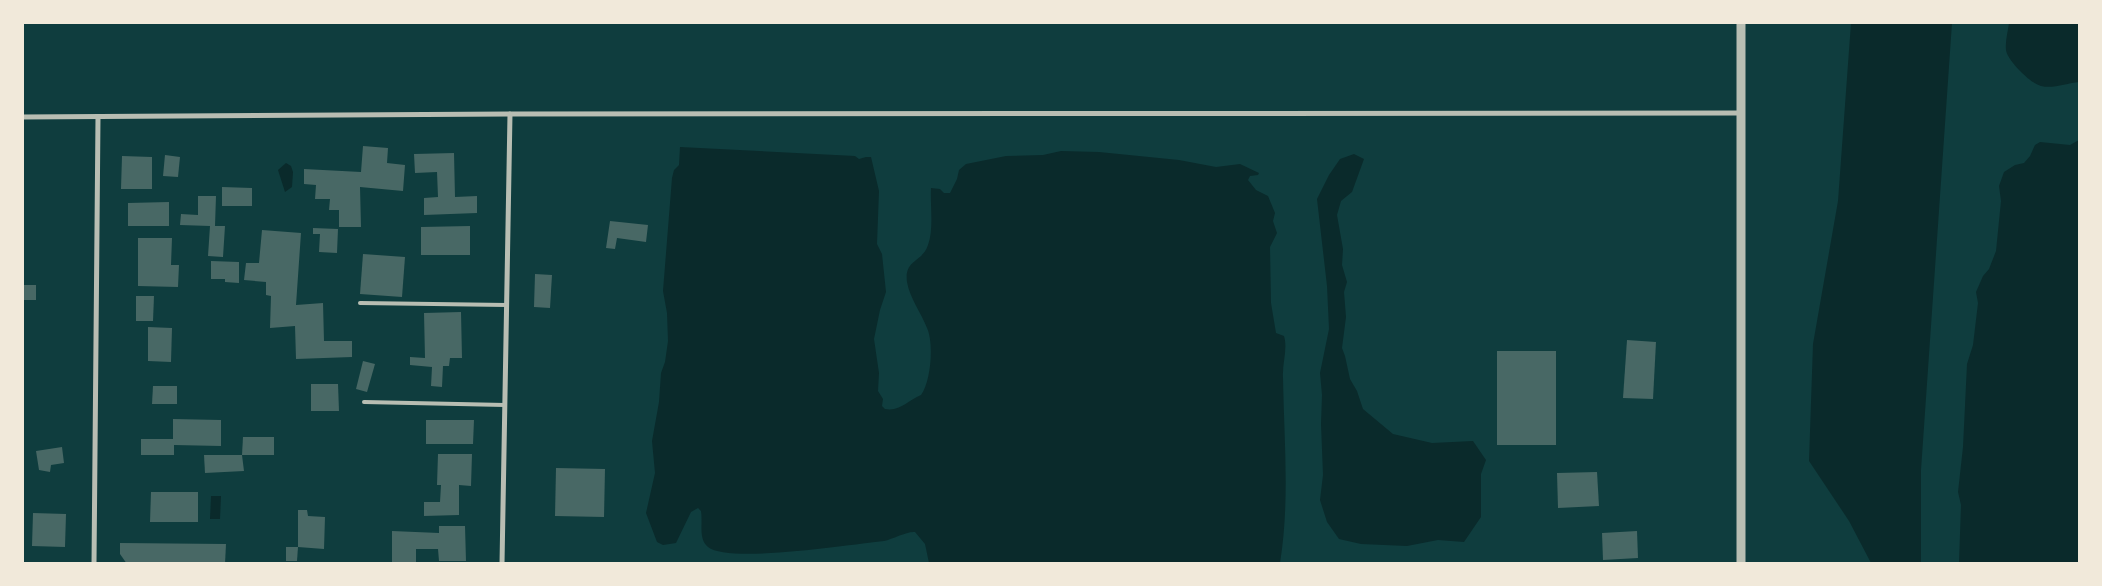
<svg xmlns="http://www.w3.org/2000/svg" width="2102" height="586" font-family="Ubuntu,sans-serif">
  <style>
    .water { fill: #0a2a2b }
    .building { fill: #486865 }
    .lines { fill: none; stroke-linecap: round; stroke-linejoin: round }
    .service { stroke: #b8beb3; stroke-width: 4 }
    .minor { stroke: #b8beb3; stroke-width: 5 }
    .tertiary { stroke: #b8beb3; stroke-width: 9 }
  </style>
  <rect width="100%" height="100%" fill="#0f3d3e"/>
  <!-- water -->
  <g class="water">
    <path d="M 1851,23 L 1952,23 L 1921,470 L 1921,563 L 1871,563 L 1849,521 L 1809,461 L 1813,344 L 1838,201 Z"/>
    <path d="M 2009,23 L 2079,23 L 2079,82 C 2067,83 2053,89 2041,86 C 2031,84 2007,60 2006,50 C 2005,41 2008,31 2009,23 Z"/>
    <path d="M 2079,140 L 2079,563 L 1959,563 L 1961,505 L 1958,492 L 1963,447 L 1967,364 L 1973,345 L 1978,303 L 1976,292 L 1983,276 L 1989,269 L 1996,251 L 2001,201 L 1999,186 L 2004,172 L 2015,165 L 2024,163 L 2030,156 L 2035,145 L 2040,142 L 2070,145 Z"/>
    <path d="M 680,147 L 855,156 L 859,159 L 866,157 L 871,157 L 879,191 L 877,244 L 882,254 L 886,292 L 880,310 L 874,339 L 879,373 L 878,391 L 883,399 L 882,406 L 885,409 C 900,412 908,400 921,395 C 931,382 934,343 927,328 C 921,312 910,299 907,282 C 904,259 922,263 928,245 C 934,229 930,205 931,188 L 940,189 L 944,193 L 950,193 L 957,179 L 959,170 L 966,164 L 1006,156 L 1043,155 L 1061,151 L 1099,152 L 1179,160 L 1216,167 L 1240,164 L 1259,173 L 1258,175 L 1250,176 L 1248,180 L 1256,190 L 1268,196 L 1275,213 L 1273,221 L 1277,233 L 1270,247 L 1271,303 L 1276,333 L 1284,336 C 1288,349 1282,364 1283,378 C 1284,441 1290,501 1280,563 L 929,563 L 925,544 L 915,532 C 907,531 893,539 884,541 C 853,544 729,564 708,547 C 698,539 703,523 701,511 L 698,508 L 691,512 L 676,543 L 663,545 L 657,542 L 646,513 L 655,473 L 652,441 L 659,402 L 661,373 L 665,362 L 668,341 L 667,313 L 663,291 L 672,178 L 674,170 L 679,165 Z"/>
    <path d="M 1354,154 L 1364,159 L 1352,192 L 1341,201 L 1337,215 L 1343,249 L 1342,265 L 1347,282 L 1344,292 L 1346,317 L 1342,348 L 1345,356 L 1350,379 L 1357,391 L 1363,409 L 1393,434 L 1432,443 L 1473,441 L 1486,460 L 1481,474 L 1481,517 L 1464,542 L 1438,540 L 1407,546 L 1361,544 L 1339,539 L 1327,522 L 1320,500 L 1323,475 L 1321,424 L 1322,395 L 1320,373 L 1329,329 L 1327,286 L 1317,199 L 1329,175 L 1340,159 Z"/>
    <path d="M 286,163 L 291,166 L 293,172 L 292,187 L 285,192 L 278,170 Z"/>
    <path d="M 211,496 L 221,496 L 220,519 L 210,519 Z"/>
  </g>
  <!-- building -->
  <g class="building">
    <path d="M 363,146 L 388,148 L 387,163 L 405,165 L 403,191 L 360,187 L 361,227 L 339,227 L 339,210 L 329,210 L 330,199 L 315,199 L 316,185 L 304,184 L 304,169 L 361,172 Z"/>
    <path d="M 454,153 L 455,197 L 477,196 L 477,213 L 424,215 L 424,198 L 438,197 L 437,172 L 415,173 L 414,154 Z"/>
    <path d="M 165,155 L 180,157 L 178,177 L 163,176 Z"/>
    <path d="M 122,156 L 152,157 L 152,189 L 121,189 Z"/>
    <path d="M 222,187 L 252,188 L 252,206 L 222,206 Z"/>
    <path d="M 198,196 L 216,196 L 215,226 L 225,226 L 223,257 L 208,256 L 210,226 L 180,225 L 181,214 L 198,215 Z"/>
    <path d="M 169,202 L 169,226 L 128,226 L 128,203 Z"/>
    <path d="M 610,221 L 648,225 L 646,242 L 617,238 L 615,249 L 606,248 Z"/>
    <path d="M 470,226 L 470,255 L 421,255 L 421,227 Z"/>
    <path d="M 313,228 L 338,229 L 337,253 L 319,252 L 320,234 L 313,234 Z"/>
    <path d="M 262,230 L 301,233 L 296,305 L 323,303 L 324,341 L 352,341 L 352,357 L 296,359 L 295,326 L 270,328 L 271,296 L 266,295 L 266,282 L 244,280 L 246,263 L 259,263 Z"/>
    <path d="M 138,238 L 172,238 L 171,265 L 179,265 L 178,287 L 138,286 Z"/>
    <path d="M 363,254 L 405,257 L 402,297 L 360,294 Z"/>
    <path d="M 211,261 L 239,262 L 239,283 L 225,282 L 225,279 L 211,279 Z"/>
    <path d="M 535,274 L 552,275 L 550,308 L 534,307 Z"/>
    <rect x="22" y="285" width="14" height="15"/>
    <path d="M 136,296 L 154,296 L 153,321 L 136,321 Z"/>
    <path d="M 461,312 L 462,358 L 450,358 L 449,366 L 443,366 L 442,387 L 431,386 L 432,367 L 410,365 L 410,357 L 425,358 L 424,313 Z"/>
    <path d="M 148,327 L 172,328 L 171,362 L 148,361 Z"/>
    <path d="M 1627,340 L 1656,342 L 1653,399 L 1623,398 Z"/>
    <rect x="1497" y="351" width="59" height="94"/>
    <path d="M 363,361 L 375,364 L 367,392 L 356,389 Z"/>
    <path d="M 311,384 L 338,384 L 339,411 L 311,411 Z"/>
    <path d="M 153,386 L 177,386 L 177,404 L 152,404 Z"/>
    <path d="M 173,419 L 221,420 L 221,446 L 174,445 L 174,455 L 141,455 L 141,439 L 173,439 Z"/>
    <path d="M 426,420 L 474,420 L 473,444 L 426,444 Z"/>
    <path d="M 243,437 L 274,437 L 274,455 L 242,455 Z"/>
    <path d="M 62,447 L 64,463 L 51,465 L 50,472 L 39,470 L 36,451 Z"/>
    <path d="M 438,454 L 472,454 L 471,486 L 459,485 L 459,515 L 424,516 L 424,502 L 440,502 L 441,485 L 437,485 Z"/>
    <path d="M 204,455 L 242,455 L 244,471 L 205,473 Z"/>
    <path d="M 556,468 L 605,469 L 604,517 L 555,516 Z"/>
    <path d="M 1597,472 L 1599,506 L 1558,508 L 1557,473 Z"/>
    <path d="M 151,492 L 198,492 L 198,522 L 150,522 Z"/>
    <path d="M 298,510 L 307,510 L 308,516 L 325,517 L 324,549 L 298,547 Z"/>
    <path d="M 33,513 L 66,514 L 65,547 L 32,546 Z"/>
    <path d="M 439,526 L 465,526 L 466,561 L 439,561 L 438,549 L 416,549 L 416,562 L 392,563 L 392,531 L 439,533 Z"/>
    <path d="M 1637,531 L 1638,558 L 1603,560 L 1602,533 Z"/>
    <path d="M 120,543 L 226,544 L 225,564 L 127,564 L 120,554 Z"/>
    <path d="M 286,547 L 298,547 L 297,561 L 286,561 Z"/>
  </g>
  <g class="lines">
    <!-- service -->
    <g class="service">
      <path d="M 360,303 L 507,305"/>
      <path d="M 364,402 L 505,405"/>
    </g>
    <!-- minor -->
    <g class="minor">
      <path d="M 22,117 L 510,114 L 1742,113"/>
      <path d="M 94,564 L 98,117"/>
      <path d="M 502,564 L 510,114"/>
    </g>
    <!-- tertiary -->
    <path class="tertiary" d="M 1741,564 L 1741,22"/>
  </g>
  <!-- border -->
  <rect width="2102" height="586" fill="none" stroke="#f1e9da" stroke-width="48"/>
</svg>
